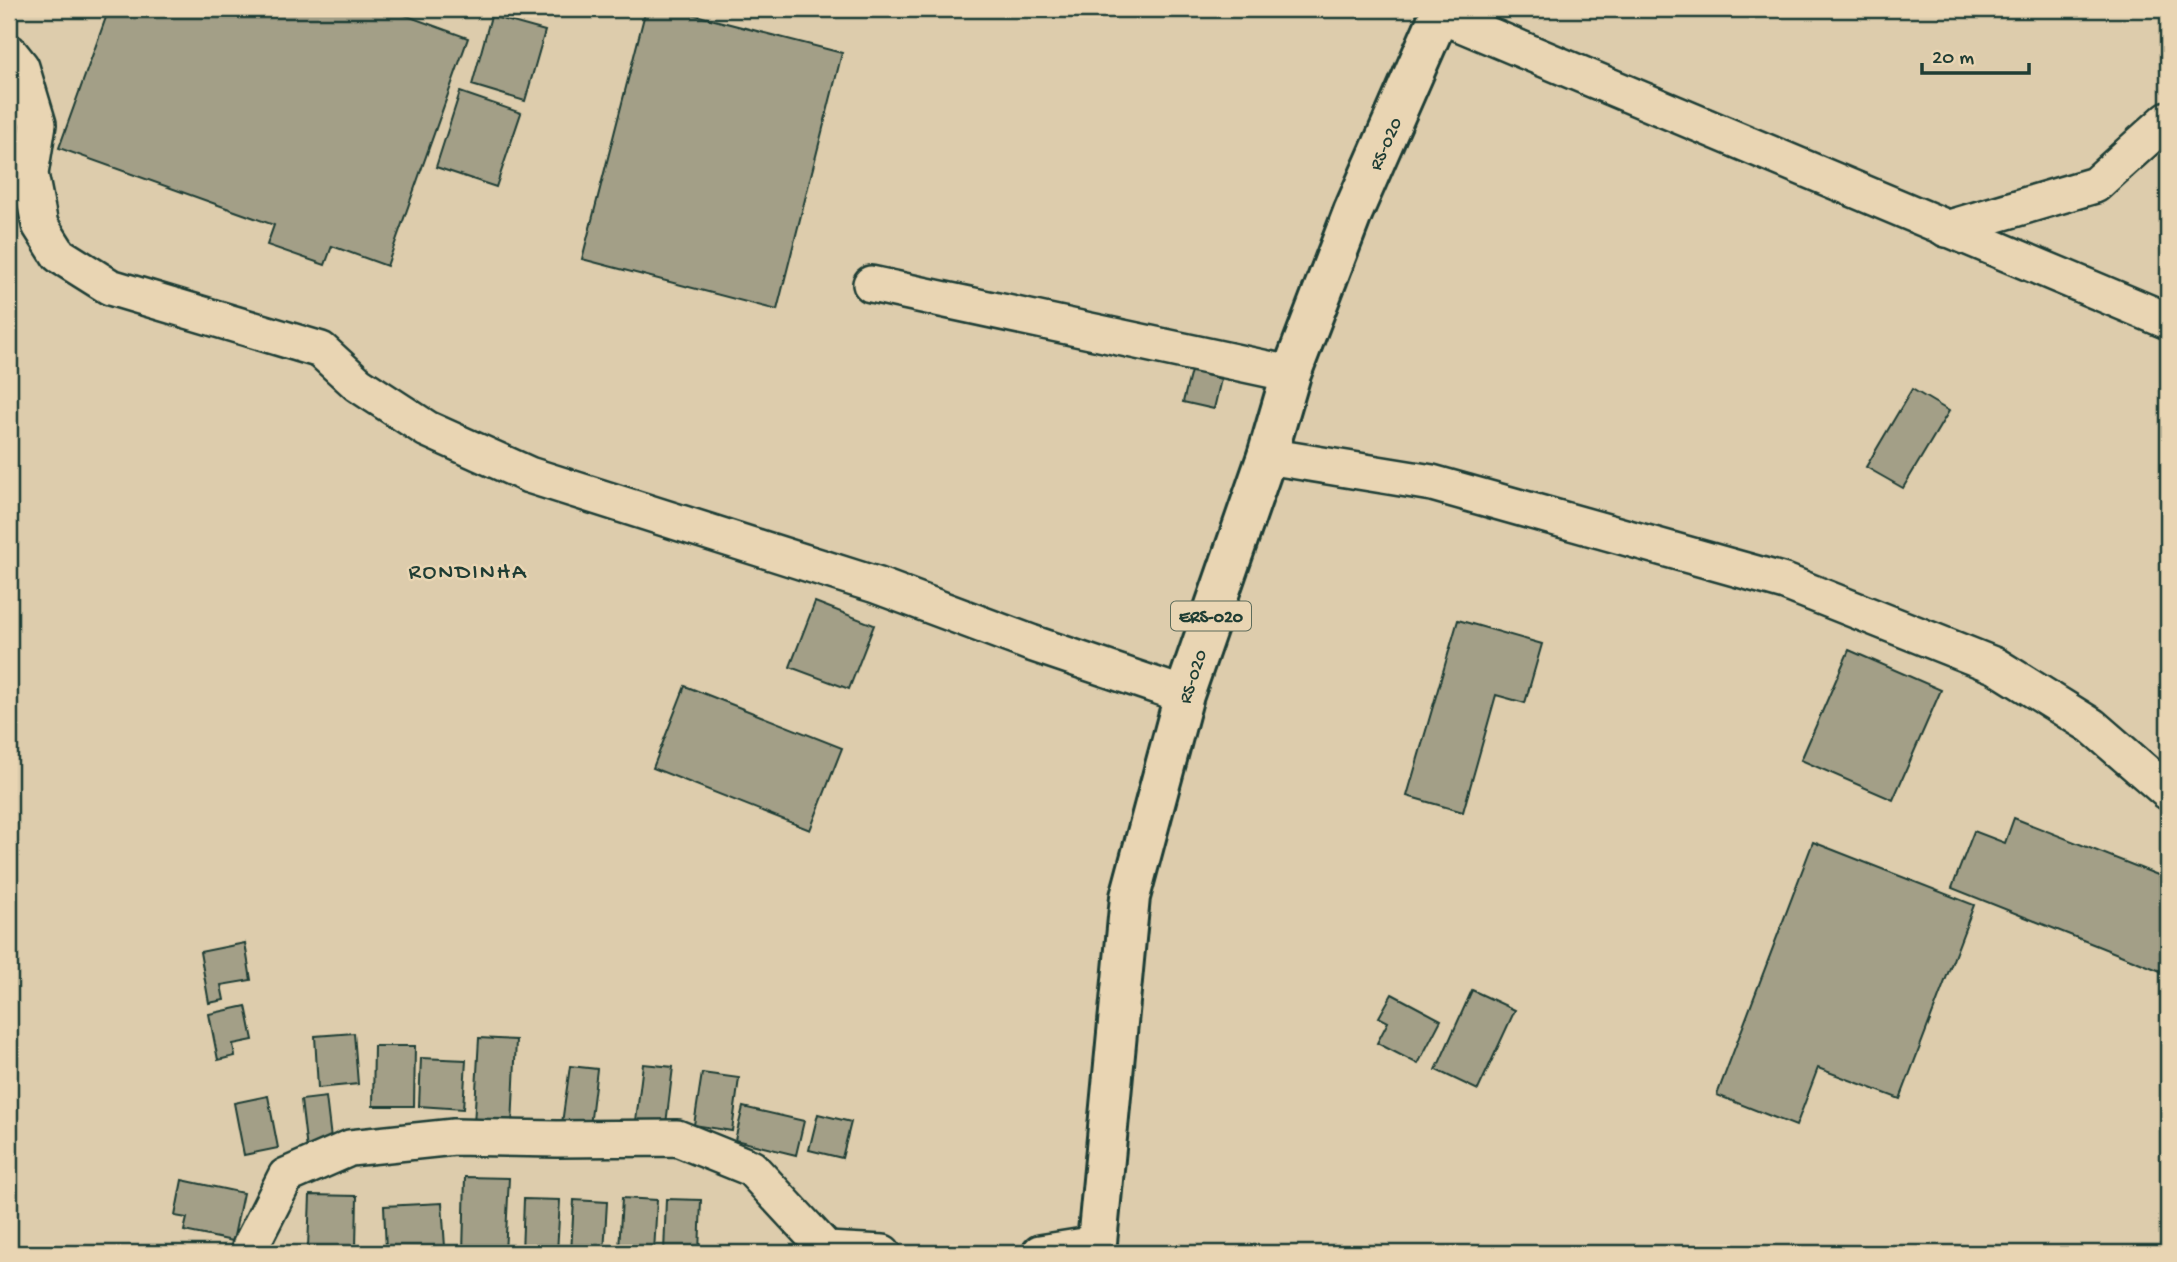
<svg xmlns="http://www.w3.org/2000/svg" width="2177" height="1262" font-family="'Gochi Hand',sans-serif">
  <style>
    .building { fill: #a39f87; stroke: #1f3d34; stroke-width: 2 }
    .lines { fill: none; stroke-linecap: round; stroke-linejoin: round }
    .minor-casing { stroke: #1f3d34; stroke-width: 40 }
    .major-casing { stroke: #1f3d34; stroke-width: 44 }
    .minor { stroke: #e9d5b3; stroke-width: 35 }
    .major { stroke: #e9d5b3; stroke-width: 38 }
    .labels { text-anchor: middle; stroke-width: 5; stroke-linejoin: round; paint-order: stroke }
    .shield { fill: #e9d5b3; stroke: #5c6b5a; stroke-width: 2 }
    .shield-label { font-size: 18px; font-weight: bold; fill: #1f3d34 }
    .street-label { font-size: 19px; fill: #1f3d34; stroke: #e9d5b3 }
    .quarter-label { font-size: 23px; letter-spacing: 2px; fill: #1f3d34; stroke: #e9d5b3 }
  </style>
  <rect width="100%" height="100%" fill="#ddccac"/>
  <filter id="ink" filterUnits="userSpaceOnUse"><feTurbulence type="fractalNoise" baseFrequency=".0143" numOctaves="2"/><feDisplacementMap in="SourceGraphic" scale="14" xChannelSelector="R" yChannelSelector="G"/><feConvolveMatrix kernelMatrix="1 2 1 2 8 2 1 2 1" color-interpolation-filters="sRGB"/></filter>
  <g filter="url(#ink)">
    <!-- building -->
    <g class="building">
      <path d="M 109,9 L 388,9 L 468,38 L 387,266 L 332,246 L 325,265 L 267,245 L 274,225 L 59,148 Z"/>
      <path d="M 646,9 L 672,9 L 842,53 L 777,310 L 582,259 Z"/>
      <path d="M 491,16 L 545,31 L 525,101 L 472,85 Z"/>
      <path d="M 460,92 L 521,113 L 496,187 L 436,167 Z"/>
      <path d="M 1191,371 L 1221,379 L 1214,409 L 1183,402 Z"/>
      <path d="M 1912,389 L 1949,411 L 1903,488 L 1866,467 Z"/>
      <path d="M 815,602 L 874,625 L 849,689 L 790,667 Z"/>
      <path d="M 1458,620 L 1542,644 L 1525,703 L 1496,695 L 1463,812 L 1407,796 Z"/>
      <path d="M 1849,650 L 1941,690 L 1893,800 L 1801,760 Z"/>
      <path d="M 685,686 L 842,748 L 810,830 L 653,768 Z"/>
      <path d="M 2014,818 L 2168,879 L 2168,974 L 1952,888 L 1974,831 L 2005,843 Z"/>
      <path d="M 1813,842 L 1974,905 L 1900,1099 L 1818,1068 L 1796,1126 L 1717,1095 Z"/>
      <path d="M 245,943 L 251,980 L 221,985 L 224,1000 L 209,1003 L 200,952 Z"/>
      <path d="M 1472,990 L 1515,1010 L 1478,1090 L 1436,1070 Z"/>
      <path d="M 1392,994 L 1441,1020 L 1418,1064 L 1377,1043 L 1388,1022 L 1379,1017 Z"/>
      <path d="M 246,1006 L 253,1040 L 233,1044 L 235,1056 L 218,1060 L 209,1014 Z"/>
      <path d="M 354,1033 L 358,1084 L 318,1088 L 315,1036 Z"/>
      <path d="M 479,1038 L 516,1040 L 512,1126 L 474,1125 Z"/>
      <path d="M 374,1046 L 415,1046 L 414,1106 L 373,1106 Z"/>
      <path d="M 421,1058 L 466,1060 L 463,1109 L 419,1106 Z"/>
      <path d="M 643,1064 L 673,1067 L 666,1124 L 636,1121 Z"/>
      <path d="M 570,1066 L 597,1069 L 590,1126 L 562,1123 Z"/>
      <path d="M 702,1073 L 739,1078 L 732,1131 L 694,1125 Z"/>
      <path d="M 268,1096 L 278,1148 L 244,1155 L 234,1103 Z"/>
      <path d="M 326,1097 L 332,1147 L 307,1150 L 301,1100 Z"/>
      <path d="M 743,1107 L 804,1121 L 796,1155 L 735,1140 Z"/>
      <path d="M 818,1114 L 851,1122 L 842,1158 L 809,1150 Z"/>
      <path d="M 465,1177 L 509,1178 L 505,1253 L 463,1253 Z"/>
      <path d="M 182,1180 L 243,1193 L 233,1241 L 184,1231 L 187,1218 L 175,1216 Z"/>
      <path d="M 310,1195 L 357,1196 L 356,1249 L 308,1248 Z"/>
      <path d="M 622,1198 L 657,1200 L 654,1252 L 619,1250 Z"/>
      <path d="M 524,1199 L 560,1200 L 557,1253 L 522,1253 Z"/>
      <path d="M 666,1199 L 701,1200 L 699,1253 L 664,1253 Z"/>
      <path d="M 574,1200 L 607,1202 L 604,1253 L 571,1253 Z"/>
      <path d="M 442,1203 L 445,1247 L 386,1250 L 384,1206 Z"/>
    </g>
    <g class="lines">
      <!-- minor casing -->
      <g class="minor-casing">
        <g id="minor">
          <path d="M 1440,15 L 2168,321"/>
          <path d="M 9,52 L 21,67 L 38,124 L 30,174 L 40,225 L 59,255 L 110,287 L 321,350 L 358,384 L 427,429 L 529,475 L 876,585 L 1031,643 L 1184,695"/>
          <path d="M 1946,229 L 2095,185 L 2168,119"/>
          <path d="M 871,284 L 1291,374"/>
          <path d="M 1267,456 L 1432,483 L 1785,582 L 1996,666 L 2092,726 L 2168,792"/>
          <path d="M 250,1253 L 250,1247 L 286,1176 L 350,1148 L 454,1137 L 557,1139 L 677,1138 L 751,1168 L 827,1250"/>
          <path d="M 819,1253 L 827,1250 L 883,1253"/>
          <path d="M 1040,1253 L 1097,1244"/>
        </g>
      </g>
      <!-- major casing -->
      <g class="major-casing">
        <path id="major" d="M 1096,1253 L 1130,897 L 1184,695 L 1267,456 L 1291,374 L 1353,212 L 1442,9"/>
      </g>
      <!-- minor -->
      <use href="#minor" class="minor"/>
      <!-- major -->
      <use href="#major" class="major"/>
    </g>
  </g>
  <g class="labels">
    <!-- shield labels -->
    <rect class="shield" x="1171" y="601.5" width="80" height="29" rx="5"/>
    <g class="shield-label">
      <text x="1211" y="622">ERS-020</text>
    </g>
    <!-- street labels -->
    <g class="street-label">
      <text transform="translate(1384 143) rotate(-66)" y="7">RS-020</text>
      <text transform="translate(1191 676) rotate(-72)" y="7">RS-020</text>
    </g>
    <!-- quarter labels -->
    <g class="quarter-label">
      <text x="468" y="578">RONDINHA</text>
    </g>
  </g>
  <!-- margin -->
  <rect width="2177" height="1262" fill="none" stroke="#e9d5b3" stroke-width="35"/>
  <rect x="18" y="18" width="2142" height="1227" fill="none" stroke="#1f3d34" stroke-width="2.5" filter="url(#ink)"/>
  <!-- scale -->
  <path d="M1922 63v10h107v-10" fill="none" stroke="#1f3d34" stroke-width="3.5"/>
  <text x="1932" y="63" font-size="21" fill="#1f3d34" stroke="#e9d5b3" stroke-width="5" paint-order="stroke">20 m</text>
</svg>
